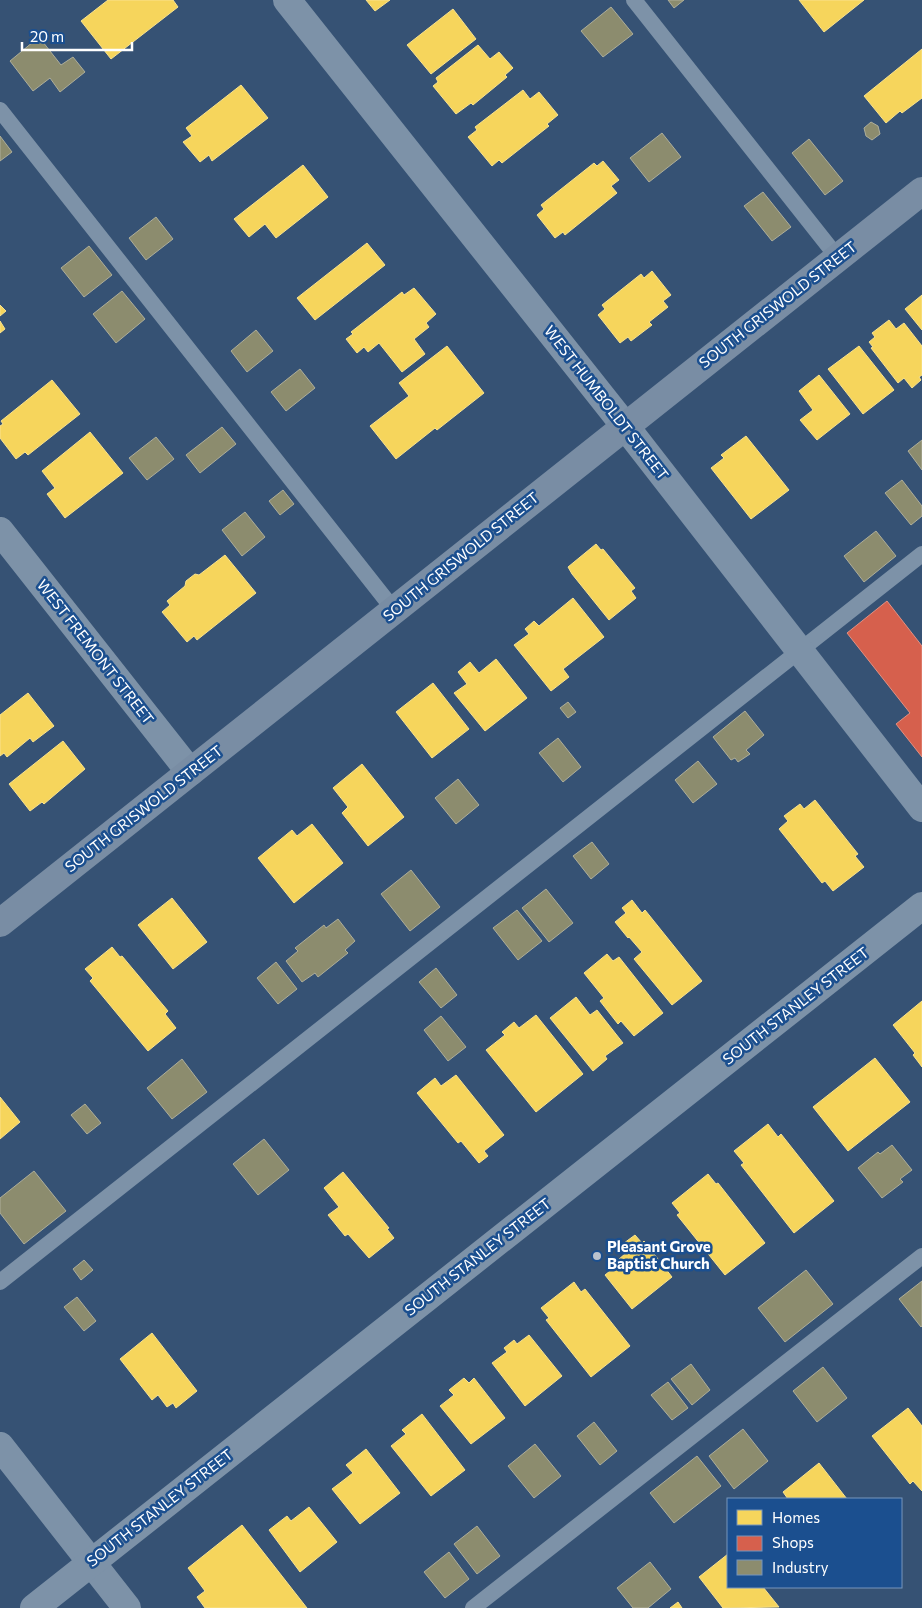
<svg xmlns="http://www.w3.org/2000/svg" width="922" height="1608" font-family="Commissioner,sans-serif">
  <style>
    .homes { fill: #f6d55c; stroke: #f9e28d }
    .shops { fill: #d6604d; stroke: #e29082 }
    .industry { fill: #8c8c6e; stroke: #aeae9a }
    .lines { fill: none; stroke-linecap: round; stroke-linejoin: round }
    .lane { stroke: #7d92a8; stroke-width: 16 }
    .street { stroke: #7d92a8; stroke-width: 28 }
    .secondary { stroke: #798da4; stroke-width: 28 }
    .poi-dot { fill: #b9c2ce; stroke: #1b4f8f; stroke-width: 2 }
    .labels { text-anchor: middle; stroke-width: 5; stroke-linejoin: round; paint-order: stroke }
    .street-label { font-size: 15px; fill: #fff; stroke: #1b4f8f }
    .poi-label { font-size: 15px; font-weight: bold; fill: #fff; stroke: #1b4f8f; text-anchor: start }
  </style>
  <rect width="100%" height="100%" fill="#365274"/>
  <!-- homes -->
  <g class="homes">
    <path d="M 108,0 L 173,0 L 178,7 L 111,59 L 81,21 Z"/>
    <path d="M 366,0 L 390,0 L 375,11 Z"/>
    <path d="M 799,0 L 864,0 L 824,32 Z"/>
    <path d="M 453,9 L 476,39 L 431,74 L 407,45 Z"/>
    <path d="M 478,45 L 490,59 L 499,52 L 513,68 L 505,75 L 507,77 L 473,105 L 471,103 L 456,114 L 433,86 L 438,82 L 436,78 Z"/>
    <path d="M 922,49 L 922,98 L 902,113 L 900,111 L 886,123 L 864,96 Z"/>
    <path d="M 241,85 L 268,118 L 212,161 L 209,155 L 200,162 L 183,142 L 192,136 L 186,128 Z"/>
    <path d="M 523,90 L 530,99 L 539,92 L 558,115 L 547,124 L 549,126 L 502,163 L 499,160 L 492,166 L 468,137 L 477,130 L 475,127 Z"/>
    <path d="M 603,161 L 619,180 L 611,186 L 617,193 L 565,235 L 563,232 L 555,238 L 537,215 L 544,209 L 541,205 L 594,163 L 597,166 Z"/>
    <path d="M 303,165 L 328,197 L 276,238 L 265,224 L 249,237 L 234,219 Z"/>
    <path d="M 367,243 L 385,265 L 315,320 L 297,298 Z"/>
    <path d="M 652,271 L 671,295 L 663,301 L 668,307 L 649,322 L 652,325 L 631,341 L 628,337 L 620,343 L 598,315 L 605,309 L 602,305 L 641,274 L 644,278 Z"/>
    <path d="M 414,288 L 436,314 L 426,323 L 429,327 L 414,339 L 425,354 L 402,372 L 379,343 L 368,352 L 364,347 L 357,353 L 346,339 L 353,334 L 351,332 L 402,292 L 404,295 Z"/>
    <path d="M 922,295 L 922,330 L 905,309 Z"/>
    <path d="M 0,305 L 6,311 L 0,316 Z"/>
    <path d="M 889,320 L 896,329 L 904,323 L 922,346 L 922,375 L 919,377 L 921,380 L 912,388 L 904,378 L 898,383 L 871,348 L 873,347 L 869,342 L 875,337 L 872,333 Z"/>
    <path d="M 0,321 L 5,329 L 0,333 Z"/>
    <path d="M 447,346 L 484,393 L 437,430 L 435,428 L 396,459 L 370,426 L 409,396 L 399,383 Z"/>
    <path d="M 859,346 L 894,390 L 863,414 L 828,369 Z"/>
    <path d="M 819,375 L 850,414 L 817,440 L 800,420 L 813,410 L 799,391 Z"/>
    <path d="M 52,380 L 80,414 L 28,455 L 25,452 L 16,459 L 0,438 L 0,426 L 3,424 L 1,421 Z"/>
    <path d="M 90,432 L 123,473 L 65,518 L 47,494 L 55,488 L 42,471 Z"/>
    <path d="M 746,436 L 789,490 L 751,519 L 711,468 L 724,458 L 721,455 Z"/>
    <path d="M 596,544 L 601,550 L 603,549 L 635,588 L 631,591 L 636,598 L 609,620 L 572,574 L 568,567 Z"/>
    <path d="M 225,555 L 256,593 L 197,640 L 194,636 L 187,642 L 162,612 L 170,605 L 167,601 L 185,586 L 186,581 L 195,574 L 199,575 Z"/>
    <path d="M 573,598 L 604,637 L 563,669 L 569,677 L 551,691 L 514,645 L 529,634 L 525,629 L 534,621 L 539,626 Z"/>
    <path d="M 496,659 L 527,698 L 485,731 L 454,693 L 467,684 L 458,672 L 470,662 L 479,673 Z"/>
    <path d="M 433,683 L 469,729 L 432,758 L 396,712 Z"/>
    <path d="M 28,693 L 54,726 L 33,742 L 30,738 L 7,757 L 4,753 L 0,756 L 0,715 Z"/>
    <path d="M 63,741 L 85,769 L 44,804 L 42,802 L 30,811 L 9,784 Z"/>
    <path d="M 362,764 L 404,817 L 368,846 L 342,813 L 348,807 L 333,788 Z"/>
    <path d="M 815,800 L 858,854 L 855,856 L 864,867 L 833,891 L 825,881 L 822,883 L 779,829 L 788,821 L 784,816 L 800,804 L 804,809 Z"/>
    <path d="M 312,824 L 343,863 L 294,903 L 258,858 L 292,830 L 297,836 Z"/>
    <path d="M 172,898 L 207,942 L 173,969 L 138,925 Z"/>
    <path d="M 632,900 L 642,913 L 645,910 L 702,981 L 672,1005 L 634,959 L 642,952 L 629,937 L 628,938 L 615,922 L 626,913 L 622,908 Z"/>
    <path d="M 112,947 L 120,957 L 122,956 L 168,1011 L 165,1014 L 176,1028 L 148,1051 L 90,981 L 93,978 L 85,969 Z"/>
    <path d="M 607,954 L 613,961 L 619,957 L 663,1013 L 634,1036 L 621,1021 L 618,1024 L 600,1001 L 604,998 L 584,973 Z"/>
    <path d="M 576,997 L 590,1015 L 597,1010 L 623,1043 L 605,1056 L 607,1059 L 593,1071 L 550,1018 Z"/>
    <path d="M 922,1001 L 922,1067 L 913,1055 L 915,1053 L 893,1025 Z"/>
    <path d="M 536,1015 L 583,1074 L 536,1112 L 486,1050 L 505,1035 L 502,1032 L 514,1022 L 519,1028 Z"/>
    <path d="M 875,1058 L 910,1102 L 848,1151 L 813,1107 Z"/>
    <path d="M 456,1075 L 504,1135 L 484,1151 L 488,1156 L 479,1163 L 461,1141 L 458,1143 L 417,1093 L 435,1078 L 441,1086 Z"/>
    <path d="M 0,1097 L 20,1122 L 0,1139 Z"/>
    <path d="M 768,1124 L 778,1137 L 781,1134 L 834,1201 L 794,1233 L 741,1165 L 744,1163 L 734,1151 Z"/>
    <path d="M 343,1172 L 389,1228 L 387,1229 L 394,1238 L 369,1258 L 348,1234 L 345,1236 L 328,1215 L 339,1207 L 324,1188 Z"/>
    <path d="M 708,1174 L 716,1184 L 718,1183 L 765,1243 L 725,1275 L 677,1215 L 680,1213 L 672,1203 Z"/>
    <path d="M 635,1235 L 642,1243 L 644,1241 L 672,1277 L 632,1309 L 605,1275 L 620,1263 L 618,1260 L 626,1253 L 620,1246 Z"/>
    <path d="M 574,1282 L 581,1292 L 585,1289 L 630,1346 L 591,1377 L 546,1320 L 549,1318 L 541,1308 Z"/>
    <path d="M 152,1333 L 197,1391 L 176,1408 L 173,1403 L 167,1407 L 158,1395 L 152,1400 L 120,1359 Z"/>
    <path d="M 529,1335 L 562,1376 L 525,1406 L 492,1363 L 507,1352 L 504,1348 L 514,1340 L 517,1344 Z"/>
    <path d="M 464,1378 L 469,1383 L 474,1378 L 505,1418 L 471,1444 L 440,1406 L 454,1395 L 449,1390 Z"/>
    <path d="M 908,1408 L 922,1426 L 922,1491 L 913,1481 L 910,1484 L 872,1436 Z"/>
    <path d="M 422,1414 L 465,1470 L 431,1496 L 391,1446 L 406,1434 L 402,1430 Z"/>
    <path d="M 366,1449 L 400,1493 L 360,1524 L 332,1489 L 353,1473 L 346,1465 Z"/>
    <path d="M 819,1463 L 847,1499 L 788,1499 L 783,1492 Z"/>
    <path d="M 309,1507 L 337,1542 L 300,1572 L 269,1530 L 287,1516 L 291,1521 Z"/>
    <path d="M 242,1525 L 307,1608 L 205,1608 L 197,1597 L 205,1591 L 188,1568 Z"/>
    <path d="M 728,1554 L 728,1587 L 763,1587 L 779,1607 L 723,1608 L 699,1577 Z"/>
    <path d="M 678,1602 L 682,1608 L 670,1608 Z"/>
  </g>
  <!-- shops -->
  <path class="shops" d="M 887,601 L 922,646 L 922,757 L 896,724 L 910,713 L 847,633 Z"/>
  <!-- industry -->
  <g class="industry">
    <path d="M 668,0 L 684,0 L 674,8 Z"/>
    <path d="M 611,7 L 633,34 L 603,57 L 581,31 Z"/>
    <path d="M 39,37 L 61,65 L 73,57 L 85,72 L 60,92 L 50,78 L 33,91 L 10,61 Z"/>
    <path d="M 871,122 L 878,126 L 880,134 L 872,140 L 866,136 L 864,128 Z"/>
    <path d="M 662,133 L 681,157 L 649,182 L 630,158 Z"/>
    <path d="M 0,136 L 12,152 L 0,161 Z"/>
    <path d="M 809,139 L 843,181 L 825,195 L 792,153 Z"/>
    <path d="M 763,192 L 791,227 L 772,241 L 744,206 Z"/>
    <path d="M 156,217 L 173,239 L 146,260 L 129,238 Z"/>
    <path d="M 89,246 L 112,275 L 84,297 L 61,268 Z"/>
    <path d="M 122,291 L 145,319 L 116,343 L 93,314 Z"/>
    <path d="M 256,330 L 273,351 L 247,372 L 231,351 Z"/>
    <path d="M 300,369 L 315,388 L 286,411 L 271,392 Z"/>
    <path d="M 222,427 L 236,444 L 200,473 L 186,455 Z"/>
    <path d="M 156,437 L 174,459 L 147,480 L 129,458 Z"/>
    <path d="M 922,440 L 922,470 L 908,451 Z"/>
    <path d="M 902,480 L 922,506 L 922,516 L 911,525 L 885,493 Z"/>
    <path d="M 283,490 L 294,504 L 280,515 L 269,501 Z"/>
    <path d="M 245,512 L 265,537 L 242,556 L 222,530 Z"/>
    <path d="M 876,531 L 896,556 L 864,582 L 844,556 Z"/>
    <path d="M 568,702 L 576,712 L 568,718 L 560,708 Z"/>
    <path d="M 745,711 L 764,735 L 746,750 L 750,754 L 738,762 L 735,758 L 731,760 L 713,737 Z"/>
    <path d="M 558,738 L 581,767 L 563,782 L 539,753 Z"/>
    <path d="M 698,761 L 717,784 L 693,803 L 675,780 Z"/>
    <path d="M 458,779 L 479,805 L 456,824 L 435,798 Z"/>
    <path d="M 592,842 L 609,864 L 591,879 L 573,856 Z"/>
    <path d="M 411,870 L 440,907 L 410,931 L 381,894 Z"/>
    <path d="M 546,889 L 573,923 L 549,942 L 522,908 Z"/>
    <path d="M 517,910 L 542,941 L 518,960 L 493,928 Z"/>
    <path d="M 338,919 L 355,941 L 345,950 L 348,953 L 318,977 L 315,973 L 302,982 L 286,961 L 298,951 L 295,948 L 324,925 L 326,928 Z"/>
    <path d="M 276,962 L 297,989 L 278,1004 L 257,978 Z"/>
    <path d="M 436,968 L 457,995 L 441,1008 L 419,982 Z"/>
    <path d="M 441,1016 L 466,1047 L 448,1061 L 424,1030 Z"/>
    <path d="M 182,1059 L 207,1092 L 172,1119 L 147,1088 Z"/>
    <path d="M 85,1104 L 101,1123 L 87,1134 L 71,1115 Z"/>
    <path d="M 264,1139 L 289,1170 L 258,1195 L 233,1164 Z"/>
    <path d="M 892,1145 L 912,1170 L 900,1179 L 903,1182 L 882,1198 L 858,1168 L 878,1152 L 880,1154 Z"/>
    <path d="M 34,1171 L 66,1211 L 24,1244 L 0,1213 L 0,1198 Z"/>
    <path d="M 84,1260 L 93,1270 L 81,1280 L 73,1269 Z"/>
    <path d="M 806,1270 L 833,1304 L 785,1342 L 758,1308 Z"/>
    <path d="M 922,1281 L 922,1326 L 921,1327 L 899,1299 Z"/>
    <path d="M 77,1297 L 96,1321 L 84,1331 L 64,1307 Z"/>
    <path d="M 691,1364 L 710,1390 L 692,1405 L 671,1379 Z"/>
    <path d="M 823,1367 L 847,1398 L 817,1422 L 793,1391 Z"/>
    <path d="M 668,1382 L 688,1408 L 672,1420 L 651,1395 Z"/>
    <path d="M 594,1422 L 617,1451 L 600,1465 L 577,1436 Z"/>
    <path d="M 743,1429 L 768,1461 L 734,1489 L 709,1456 Z"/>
    <path d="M 535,1444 L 561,1476 L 534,1498 L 508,1466 Z"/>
    <path d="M 697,1456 L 721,1486 L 674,1523 L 650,1493 Z"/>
    <path d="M 477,1526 L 500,1556 L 477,1574 L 454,1544 Z"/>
    <path d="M 449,1552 L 469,1579 L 445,1598 L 424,1572 Z"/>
    <path d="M 650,1562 L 671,1589 L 648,1608 L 633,1608 L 617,1588 Z"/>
  </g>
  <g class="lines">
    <!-- lane -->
    <g class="lane">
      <path d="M 634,0 L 838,258"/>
      <path d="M 0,110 L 394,610"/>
      <path d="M 0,1282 L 922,554"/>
      <path d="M 473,1608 L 922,1256"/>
    </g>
    <!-- street -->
    <g class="street">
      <path d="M 287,0 L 625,426 L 922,808"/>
      <path d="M 0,531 L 190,772"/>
      <path d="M 0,1446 L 127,1608"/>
      <path d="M 34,1608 L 922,906"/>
    </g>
    <!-- secondary -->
    <path class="secondary" d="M 0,923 L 922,191"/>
  </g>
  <!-- markers -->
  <circle class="poi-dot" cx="597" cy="1256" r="5"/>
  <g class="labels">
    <!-- street labels -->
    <g class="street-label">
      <text transform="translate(778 305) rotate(-38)" y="5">SOUTH GRISWOLD STREET</text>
      <text transform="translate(606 403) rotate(52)" y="5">WEST HUMBOLDT STREET</text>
      <text transform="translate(461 557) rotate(-39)" y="5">SOUTH GRISWOLD STREET</text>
      <text transform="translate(95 652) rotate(52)" y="5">WEST FREMONT STREET</text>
      <text transform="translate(144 809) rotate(-38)" y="5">SOUTH GRISWOLD STREET</text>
      <text transform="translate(796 1006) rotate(-38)" y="5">SOUTH STANLEY STREET</text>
      <text transform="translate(478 1257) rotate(-38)" y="5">SOUTH STANLEY STREET</text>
      <text transform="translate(160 1508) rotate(-38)" y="5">SOUTH STANLEY STREET</text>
    </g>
    <!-- poi labels -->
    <g class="poi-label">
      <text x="607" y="1252">Pleasant Grove<tspan x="607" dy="17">Baptist Church</tspan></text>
    </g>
  </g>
  <!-- legend -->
  <rect x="727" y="1498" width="175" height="90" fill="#1b4f8f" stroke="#7695bc"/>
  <rect x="737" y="1510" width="25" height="15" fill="#f6d55c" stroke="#7695bc"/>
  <text x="772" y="1523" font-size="15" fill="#ffffff">Homes</text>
  <rect x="737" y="1536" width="25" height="15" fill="#d6604d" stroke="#7695bc"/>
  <text x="772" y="1548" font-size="15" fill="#ffffff">Shops</text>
  <rect x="737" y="1560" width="25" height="15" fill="#8c8c6e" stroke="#7695bc"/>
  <text x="772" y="1573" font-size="15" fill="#ffffff">Industry</text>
  <!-- scale -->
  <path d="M22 42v8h110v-8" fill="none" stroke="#ffffff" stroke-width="2.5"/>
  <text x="30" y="42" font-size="15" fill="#ffffff" stroke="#1b4f8f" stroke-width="4" paint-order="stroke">20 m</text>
</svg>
